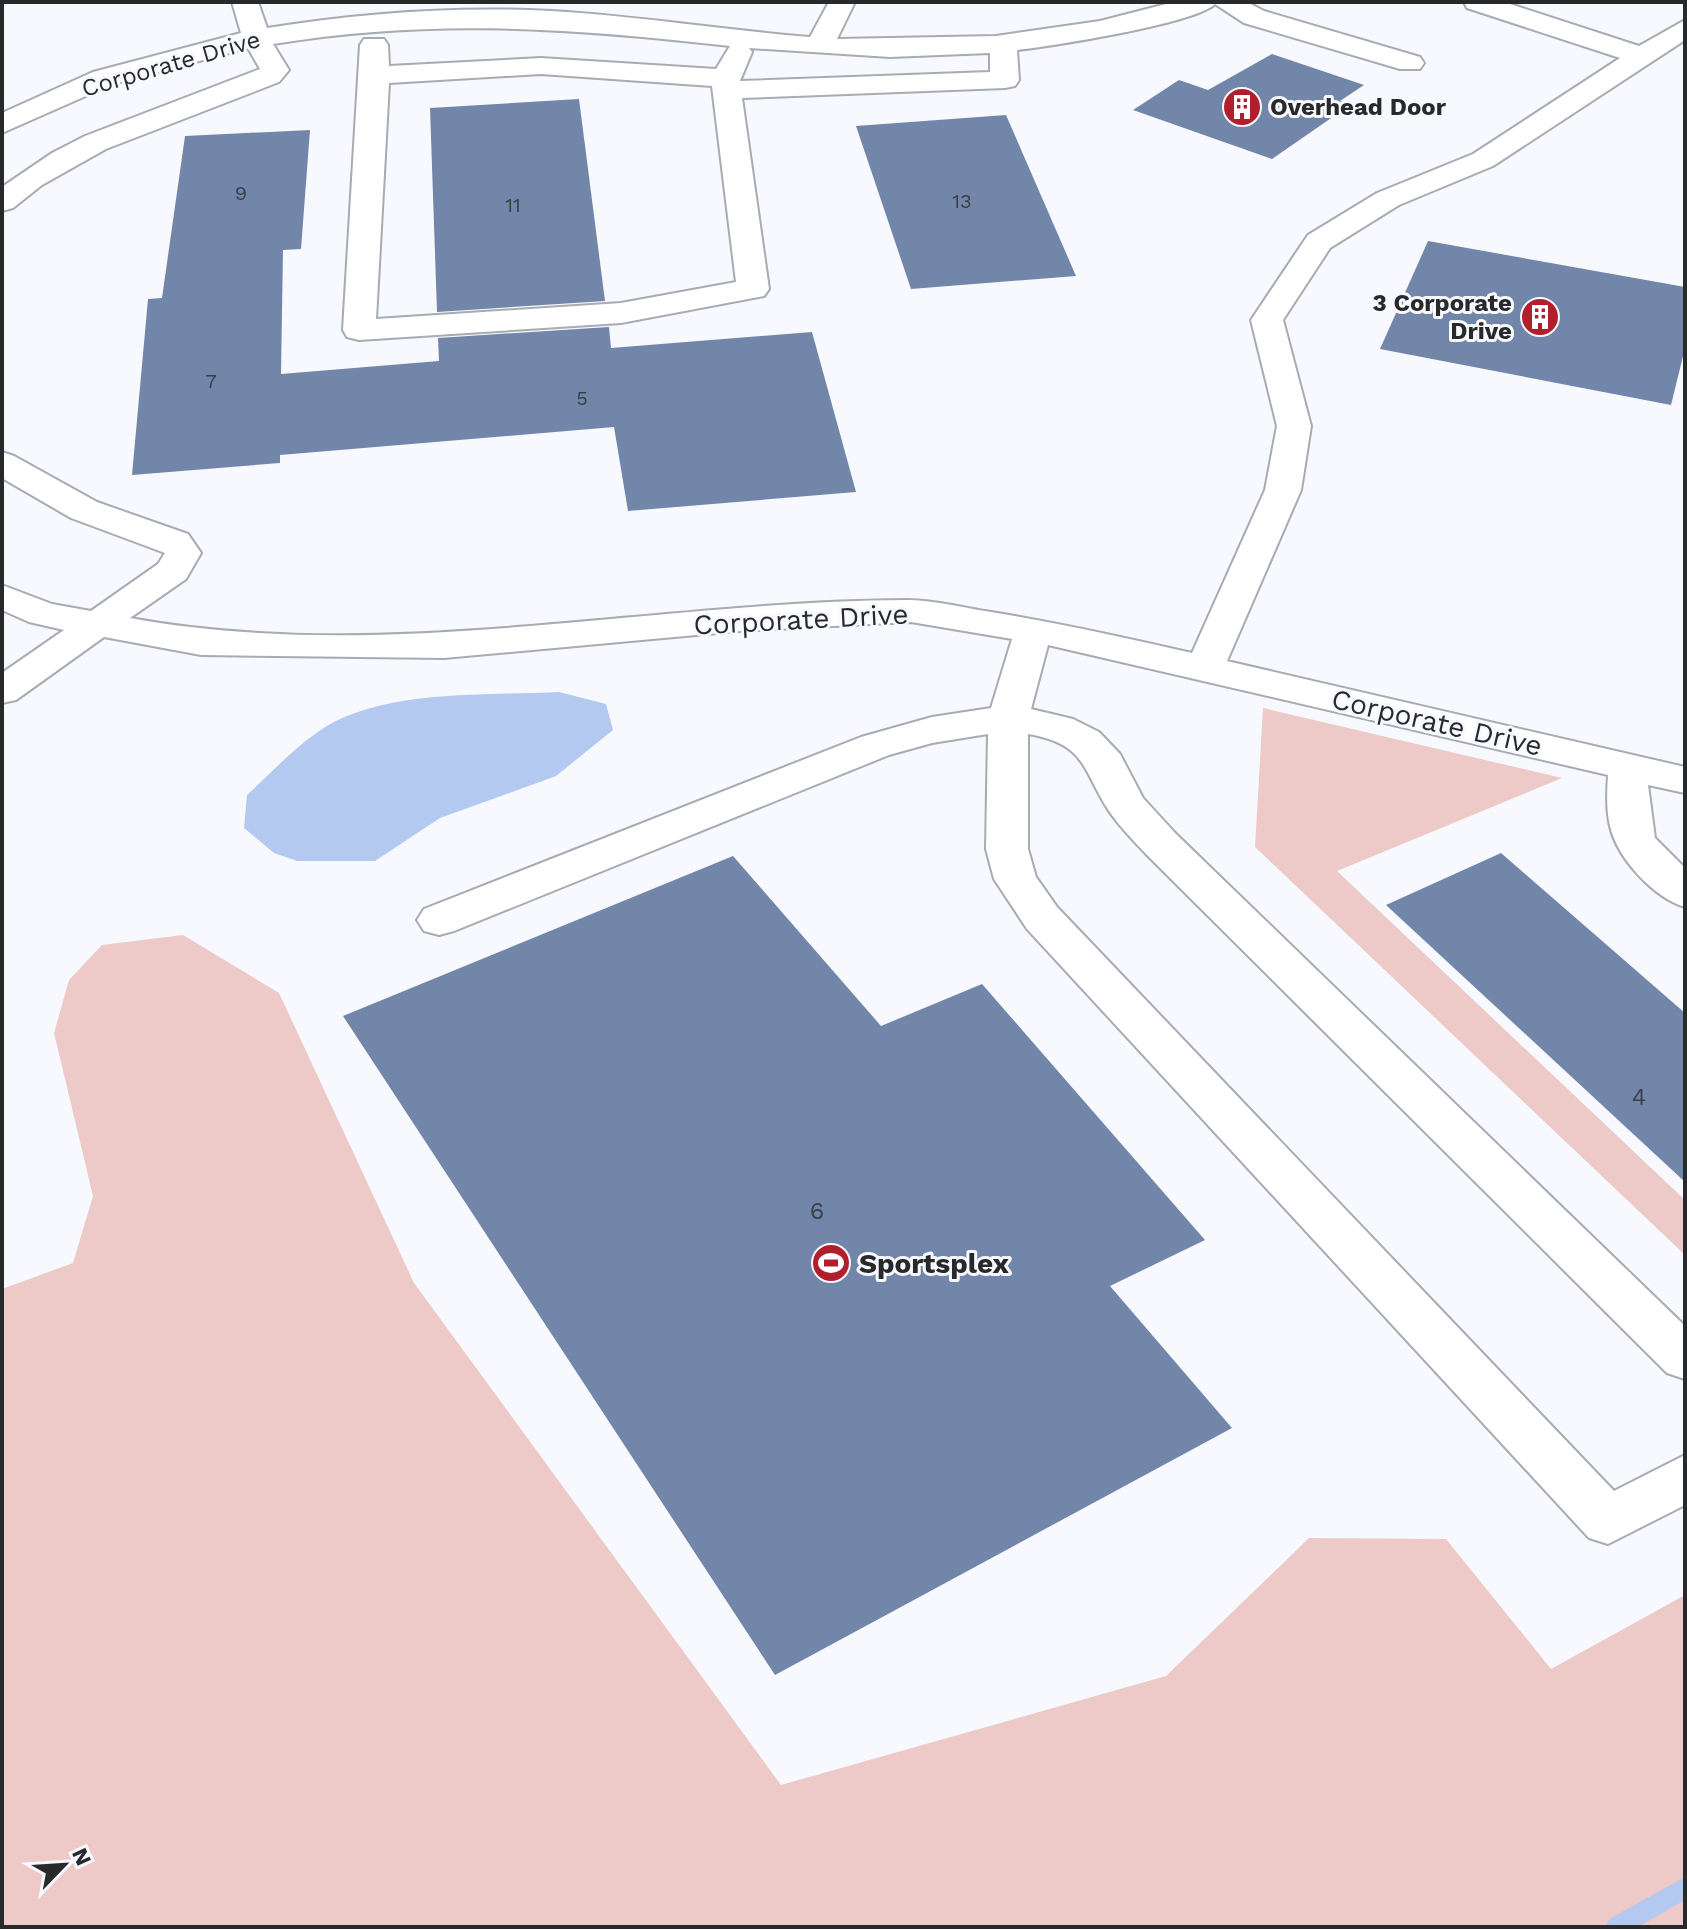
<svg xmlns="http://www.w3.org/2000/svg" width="1687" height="1929" font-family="'Work Sans',sans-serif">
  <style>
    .green { fill: #edcac7 }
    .water { fill: #b4c9ef }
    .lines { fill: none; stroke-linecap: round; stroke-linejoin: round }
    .stream { fill: #b4c9ef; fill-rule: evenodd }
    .building { fill: #7286a9 }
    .minor-casing { stroke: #a7abb2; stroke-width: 4 }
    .minor { fill: #fff; fill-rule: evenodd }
    .labels { text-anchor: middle; stroke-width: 6; stroke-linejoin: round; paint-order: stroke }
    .far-number-label { font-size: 20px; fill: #3a404a }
    .far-street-label { font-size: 24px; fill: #27292b; stroke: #f7f9fe }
    .far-poi-label { font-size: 24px; font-weight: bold; fill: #27292b; stroke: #f7f9fe; text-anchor: start }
    .number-label { font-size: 24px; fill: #3a404a }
    .street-label { font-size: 28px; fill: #27292b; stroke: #f7f9fe }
    .poi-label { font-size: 28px; font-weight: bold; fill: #27292b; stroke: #f7f9fe; text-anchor: start }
  </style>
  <rect width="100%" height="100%" fill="#f7f9fe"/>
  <!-- green -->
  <g class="green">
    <path d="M 1263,708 L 1562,778 L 1337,871 L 1685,1200 L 1685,1255 L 1255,847 Z"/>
    <path d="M 183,935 L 279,993 L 414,1283 L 781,1785 L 1166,1676 L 1309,1538 L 1446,1539 L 1551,1669 L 1685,1595 L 1685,1927 L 2,1927 L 2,1289 L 73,1263 L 93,1196 L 54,1033 L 69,980 L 102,945 Z"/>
  </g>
  <!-- water -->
  <path class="water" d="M 559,692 L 606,704 L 613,730 L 556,776 L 440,818 L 375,861 L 297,861 L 274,853 L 244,828 L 247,795 C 269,775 291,751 315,734 C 376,688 485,696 559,692 Z"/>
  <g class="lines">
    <!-- stream -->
    <path class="stream" d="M 1685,1877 L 1685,1900 L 1638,1927 L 1606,1927 L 1609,1919 Z"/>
  </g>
  <!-- building -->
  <g class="building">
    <path d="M 1272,54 L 1364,85 L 1340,101 L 1350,105 L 1272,159 L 1133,110 L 1179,80 L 1208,90 Z"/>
    <path d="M 579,99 L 605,301 L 437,312 L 430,108 Z"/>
    <path d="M 1006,115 L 1076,276 L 911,289 L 856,126 Z"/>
    <path d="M 310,130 L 301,249 L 283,250 L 281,374 L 439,361 L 438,338 L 609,327 L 611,348 L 812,332 L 856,492 L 628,511 L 614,427 L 280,455 L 280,463 L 132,475 L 148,299 L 162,298 L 185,136 Z"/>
    <path d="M 1428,241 L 1685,287 L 1685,348 L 1671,405 L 1380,349 Z"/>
    <path d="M 1501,853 L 1685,1013 L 1685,1182 L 1386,905 Z"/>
    <path d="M 733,856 L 881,1026 L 982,984 L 1205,1240 L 1110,1286 L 1232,1428 L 775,1675 L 343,1016 Z"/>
  </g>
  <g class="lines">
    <!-- minor casing -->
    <g class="minor-casing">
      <g id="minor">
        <path d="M 232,2 L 258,2 L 267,28 C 360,13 456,6 551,11 C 638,16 724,30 810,37 L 829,2 L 855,2 L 837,39 L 996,36 L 1100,21 L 1174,2 L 1247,2 L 1264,11 L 1420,57 L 1424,63 L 1420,69 L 1400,69 L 1244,23 L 1215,4 C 1194,24 1052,46 1017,50 L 1019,80 L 1015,86 L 1005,88 L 742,98 L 769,289 L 764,296 L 621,323 L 359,340 L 347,337 L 343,330 L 360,45 L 364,39 L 384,39 L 388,45 L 389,66 L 541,58 L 716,69 L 730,46 C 572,28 432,18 273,44 L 289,70 L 279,82 L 106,149 L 42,185 L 13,208 L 2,211 L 2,187 L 52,153 L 85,136 L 260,69 L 248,48 L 113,84 L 2,133 L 2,113 L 93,72 L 241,33 ZM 749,48 L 890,57 L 990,53 L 990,72 L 740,81 L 752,52 ZM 541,74 L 712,86 L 736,282 L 621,303 L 376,319 L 389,83 Z"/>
        <path d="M 1464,2 L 1504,2 L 1639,46 L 1685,20 L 1685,40 L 1493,166 L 1399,205 L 1330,248 L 1283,320 L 1311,426 L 1301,490 L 1227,661 L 1685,767 L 1685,793 L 1648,785 L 1655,838 L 1685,868 L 1685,907 C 1654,898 1617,858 1610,826 C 1606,809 1607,792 1608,775 L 1048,645 L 1031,709 L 1073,719 L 1099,732 L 1120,754 L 1143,798 L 1176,834 L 1685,1326 L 1685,1379 L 1667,1373 L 1146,854 C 1133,840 1120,827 1109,811 C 1082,770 1087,744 1028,734 L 1028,849 L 1036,877 L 1057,907 L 1614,1491 L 1685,1455 L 1685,1505 L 1608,1544 L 1589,1538 L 1027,929 L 994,879 L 986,849 L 988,734 L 932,743 L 889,755 L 454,931 L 439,935 L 424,931 L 417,920 L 424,909 L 861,737 L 932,717 L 991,708 L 1012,639 L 911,622 L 740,631 L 444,658 L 201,655 L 104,637 L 16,700 L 2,703 L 2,673 L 64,630 L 29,622 L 2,610 L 2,585 L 52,604 L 91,611 L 158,564 L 165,553 L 71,518 L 2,478 L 2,452 L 14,456 L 97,502 L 188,534 L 201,553 L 186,579 L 130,618 C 388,665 649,601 907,600 C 933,600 960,607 985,611 C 1055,622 1123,637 1192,653 L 1265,490 L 1277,426 L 1251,320 L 1308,235 L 1377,193 L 1473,154 L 1620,58 L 1467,8 Z"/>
      </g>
    </g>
    <!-- minor -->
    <use href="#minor" class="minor"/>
  </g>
  <!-- icons -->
  <defs>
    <g id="building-disc" transform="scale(2)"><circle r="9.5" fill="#b11e2c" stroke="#f7f9fe"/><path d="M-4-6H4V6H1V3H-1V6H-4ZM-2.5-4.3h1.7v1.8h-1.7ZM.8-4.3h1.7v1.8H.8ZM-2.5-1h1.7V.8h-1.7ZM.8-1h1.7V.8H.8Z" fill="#fff"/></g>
    <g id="stadium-disc" transform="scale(2)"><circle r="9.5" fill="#b11e2c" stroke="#f7f9fe"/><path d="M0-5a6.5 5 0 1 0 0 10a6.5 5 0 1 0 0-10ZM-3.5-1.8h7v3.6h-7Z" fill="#fff"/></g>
  </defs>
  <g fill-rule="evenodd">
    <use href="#building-disc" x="1242" y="107"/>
    <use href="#building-disc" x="1540" y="317"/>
    <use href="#stadium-disc" x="831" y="1263"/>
  </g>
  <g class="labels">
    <!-- far-number labels -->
    <g class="far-number-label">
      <text x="241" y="200">9</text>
      <text x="962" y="208">13</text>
      <text x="513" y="212">11</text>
      <text x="211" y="388">7</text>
      <text x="582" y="405">5</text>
    </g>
    <!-- far-street labels -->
    <g class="far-street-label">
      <text transform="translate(171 64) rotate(-16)" y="8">Corporate Drive</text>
    </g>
    <!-- far-poi labels -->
    <g class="far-poi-label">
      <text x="1270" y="115">Overhead Door</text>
      <text x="1512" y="311" text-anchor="end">3 Corporate<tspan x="1512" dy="28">Drive</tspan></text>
    </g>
    <!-- number labels -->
    <g class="number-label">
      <text x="1639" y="1105">4</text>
      <text x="817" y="1219">6</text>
    </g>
    <!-- street labels -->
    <g class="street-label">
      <text transform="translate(801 619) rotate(-3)" y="10">Corporate Drive</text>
      <text transform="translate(1437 722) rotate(13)" y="10">Corporate Drive</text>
    </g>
    <!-- poi labels -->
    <g class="poi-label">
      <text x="859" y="1273">Sportsplex</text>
    </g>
  </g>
  <!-- border -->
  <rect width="1687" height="1929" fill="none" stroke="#27292b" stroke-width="8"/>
  <!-- north arrow -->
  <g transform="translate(64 1865) rotate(65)" stroke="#f7f9fe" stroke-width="6" paint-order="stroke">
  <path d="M0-6L14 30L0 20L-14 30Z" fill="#27292b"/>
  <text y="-12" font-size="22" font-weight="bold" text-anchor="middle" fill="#27292b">N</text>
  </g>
</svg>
